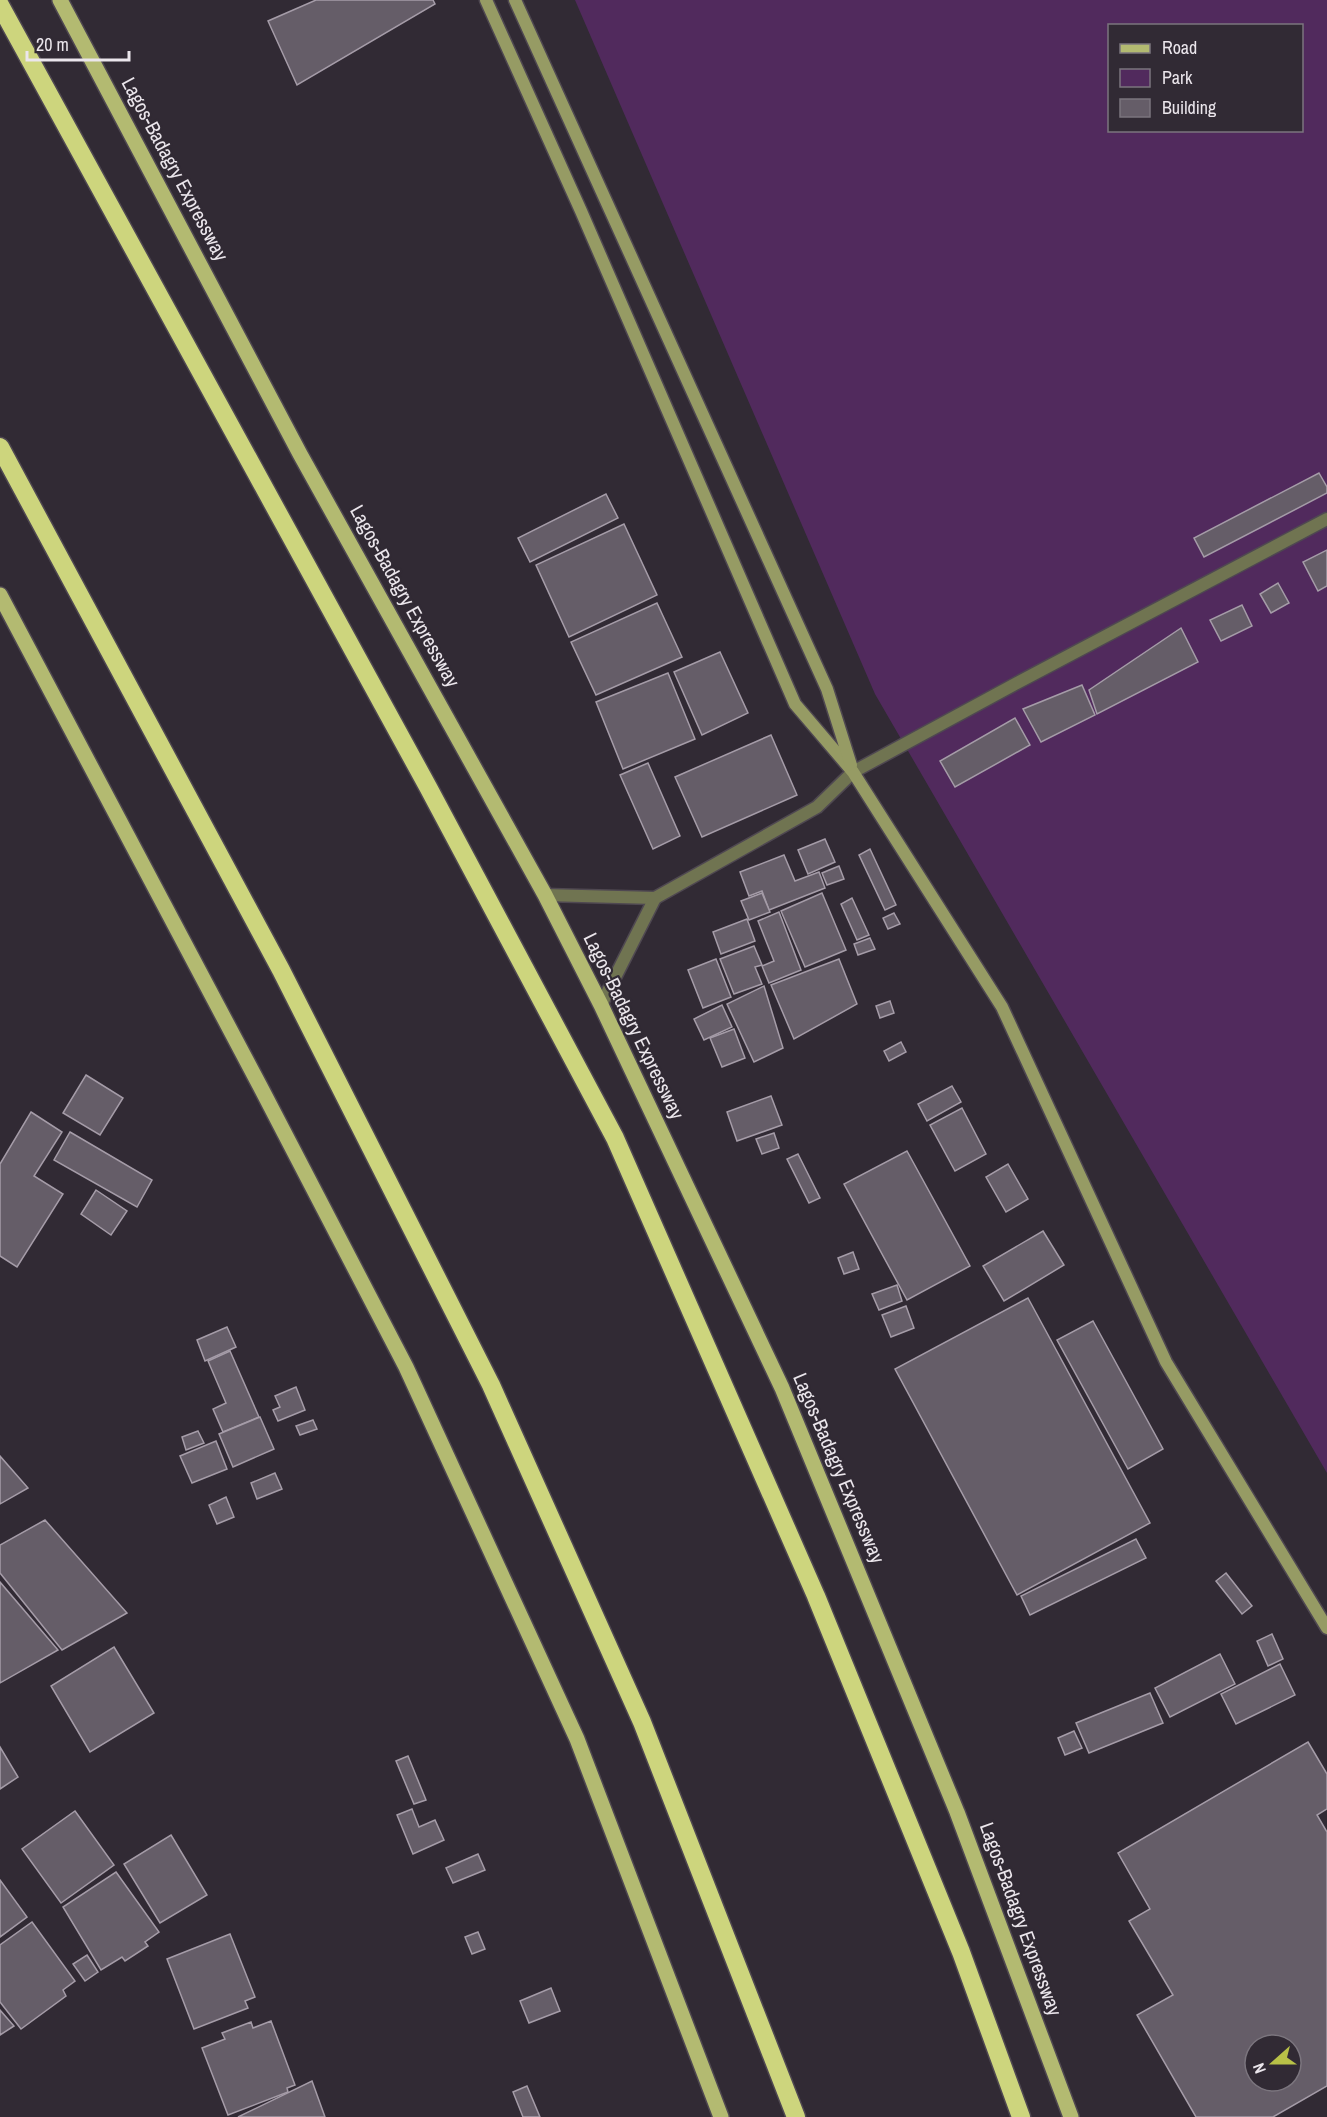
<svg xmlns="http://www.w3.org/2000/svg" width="1327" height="2117" font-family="'Archivo Narrow',sans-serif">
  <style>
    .green { fill: #512a5d; fill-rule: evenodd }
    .building { fill: #655d68; stroke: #a59ca8; stroke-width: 1.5; fill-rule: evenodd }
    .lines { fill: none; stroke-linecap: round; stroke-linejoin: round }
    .minor-casing { stroke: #4f4851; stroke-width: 15 }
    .secondary-casing { stroke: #4f4851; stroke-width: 15 }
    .primary-casing { stroke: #4f4851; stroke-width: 18 }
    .motorway-casing { stroke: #4f4851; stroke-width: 21 }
    .minor { stroke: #707451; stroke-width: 12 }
    .secondary { stroke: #969b64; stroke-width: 12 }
    .primary { stroke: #b3ba71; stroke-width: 15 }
    .motorway { stroke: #cdd57d; stroke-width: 18 }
    .labels { text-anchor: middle; stroke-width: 4.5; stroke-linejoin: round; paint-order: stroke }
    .street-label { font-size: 20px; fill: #ebe6ec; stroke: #312a34 }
  </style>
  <rect width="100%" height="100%" fill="#312a34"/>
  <!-- green -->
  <path class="green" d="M 575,0 L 1327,0 L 1327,1473 L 875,694 ZM 1110,26 L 1302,26 L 1302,130 L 1110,130 Z"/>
  <!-- building -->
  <g class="building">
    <path d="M 316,0 L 433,0 L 435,4 L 297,85 L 268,21 Z"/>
    <path d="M 1319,473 L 1327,487 L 1327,493 L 1204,557 L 1194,538 Z"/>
    <path d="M 606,494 L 618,518 L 530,562 L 518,538 Z"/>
    <path d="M 624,524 L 657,595 L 569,637 L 536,565 Z"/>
    <path d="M 1327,550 L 1327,586 L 1318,591 L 1303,562 Z"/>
    <path d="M 1278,583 L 1289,603 L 1271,613 L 1260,594 Z"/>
    <path d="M 657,603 L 682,657 L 596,695 L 571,642 Z"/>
    <path d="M 1242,605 L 1252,626 L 1221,641 L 1210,620 Z"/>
    <path d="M 1181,628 L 1198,662 L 1097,714 L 1089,690 Z"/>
    <path d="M 720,652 L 748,713 L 702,735 L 674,672 Z"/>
    <path d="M 668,673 L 695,739 L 623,769 L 596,702 Z"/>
    <path d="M 1082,685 L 1095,715 L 1041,742 L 1023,709 Z"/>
    <path d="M 1015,718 L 1030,745 L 955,787 L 940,761 Z"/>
    <path d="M 771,735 L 797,795 L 702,837 L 675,777 Z"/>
    <path d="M 648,763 L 680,836 L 653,849 L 620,775 Z"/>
    <path d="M 825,839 L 835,862 L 808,874 L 798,850 Z"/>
    <path d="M 870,849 L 896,905 L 885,910 L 859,855 Z"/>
    <path d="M 784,855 L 795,881 L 819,872 L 825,888 L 769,910 L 762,891 L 749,896 L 740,872 Z"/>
    <path d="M 839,866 L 844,879 L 827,885 L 822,873 Z"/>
    <path d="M 762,893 L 770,912 L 749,920 L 741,901 Z"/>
    <path d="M 822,893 L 846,950 L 805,967 L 781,911 Z"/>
    <path d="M 852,898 L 869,935 L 857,940 L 841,904 Z"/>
    <path d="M 779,912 L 801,970 L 769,983 L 762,966 L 774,961 L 758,921 Z"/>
    <path d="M 894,913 L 900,924 L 888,929 L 883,918 Z"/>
    <path d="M 747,919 L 755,941 L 721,954 L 713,932 Z"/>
    <path d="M 870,938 L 875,949 L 858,955 L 854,944 Z"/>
    <path d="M 754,946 L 762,965 L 755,967 L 762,984 L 734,994 L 720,959 Z"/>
    <path d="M 716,959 L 731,997 L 703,1008 L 688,970 Z"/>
    <path d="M 839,959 L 857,1004 L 794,1039 L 771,985 Z"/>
    <path d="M 764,986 L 783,1048 L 754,1062 L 727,1004 Z"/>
    <path d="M 890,1001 L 894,1013 L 880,1018 L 876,1006 Z"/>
    <path d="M 722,1005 L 732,1027 L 704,1040 L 694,1019 Z"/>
    <path d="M 734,1029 L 745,1058 L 722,1067 L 710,1038 Z"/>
    <path d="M 901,1042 L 906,1052 L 889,1061 L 884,1051 Z"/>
    <path d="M 86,1075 L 123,1098 L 100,1135 L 63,1113 Z"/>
    <path d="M 952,1086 L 961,1102 L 927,1121 L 918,1104 Z"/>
    <path d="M 771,1096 L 782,1125 L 737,1141 L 727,1112 Z"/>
    <path d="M 962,1108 L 986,1154 L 955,1171 L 930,1125 Z"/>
    <path d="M 31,1112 L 62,1132 L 34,1176 L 63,1194 L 17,1267 L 0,1256 L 0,1164 Z"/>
    <path d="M 70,1132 L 152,1180 L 137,1207 L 54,1160 Z"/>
    <path d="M 774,1133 L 779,1148 L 762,1154 L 756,1139 Z"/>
    <path d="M 907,1151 L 970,1266 L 907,1300 L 844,1184 Z"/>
    <path d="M 798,1154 L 820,1198 L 809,1203 L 787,1159 Z"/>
    <path d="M 1008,1164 L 1028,1199 L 1006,1212 L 986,1177 Z"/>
    <path d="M 96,1190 L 127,1211 L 111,1235 L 81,1214 Z"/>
    <path d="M 1043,1231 L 1064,1265 L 1004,1301 L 983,1266 Z"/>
    <path d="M 853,1252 L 859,1269 L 844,1274 L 838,1258 Z"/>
    <path d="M 897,1285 L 902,1301 L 879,1310 L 872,1294 Z"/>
    <path d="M 1028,1298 L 1150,1523 L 1017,1595 L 895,1369 Z"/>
    <path d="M 906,1306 L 914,1328 L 891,1337 L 882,1315 Z"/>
    <path d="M 1093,1321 L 1163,1449 L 1128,1469 L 1057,1340 Z"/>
    <path d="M 227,1327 L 236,1347 L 205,1361 L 197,1340 Z"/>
    <path d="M 230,1351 L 259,1417 L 223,1432 L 213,1409 L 226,1403 L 208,1361 Z"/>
    <path d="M 296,1387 L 305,1410 L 278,1421 L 273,1410 L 280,1407 L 275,1396 Z"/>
    <path d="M 260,1417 L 274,1449 L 233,1467 L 219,1434 Z"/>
    <path d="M 313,1420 L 317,1429 L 300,1435 L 296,1426 Z"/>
    <path d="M 198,1431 L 204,1443 L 186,1450 L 182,1437 Z"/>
    <path d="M 216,1441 L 227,1469 L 192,1483 L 180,1456 Z"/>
    <path d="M 0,1456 L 28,1488 L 0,1504 Z"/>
    <path d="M 275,1473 L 282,1489 L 257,1499 L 251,1483 Z"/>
    <path d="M 226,1497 L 234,1517 L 217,1524 L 209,1505 Z"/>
    <path d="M 45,1520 L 127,1613 L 62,1650 L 0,1573 L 0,1545 Z"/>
    <path d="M 1136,1539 L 1146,1558 L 1030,1615 L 1021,1596 Z"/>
    <path d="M 1226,1573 L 1252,1606 L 1242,1614 L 1216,1581 Z"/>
    <path d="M 0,1582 L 58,1650 L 0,1683 Z"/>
    <path d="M 1272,1634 L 1283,1659 L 1268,1666 L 1257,1641 Z"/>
    <path d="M 114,1647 L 154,1713 L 90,1752 L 51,1686 Z"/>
    <path d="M 1220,1654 L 1235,1684 L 1170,1717 L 1155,1688 Z"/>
    <path d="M 1280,1664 L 1295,1695 L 1236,1724 L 1221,1694 Z"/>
    <path d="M 1150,1693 L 1163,1723 L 1089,1753 L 1076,1723 Z"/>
    <path d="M 1074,1731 L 1082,1748 L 1065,1755 L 1058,1738 Z"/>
    <path d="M 1308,1742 L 1327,1774 L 1327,1809 L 1317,1815 L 1327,1832 L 1327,2086 L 1273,2117 L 1196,2117 L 1137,2015 L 1173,1995 L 1129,1921 L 1150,1909 L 1118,1853 ZM 1255,2045 L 1291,2045 L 1291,2081 L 1255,2081 Z"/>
    <path d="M 0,1747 L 18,1777 L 0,1789 Z"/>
    <path d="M 408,1756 L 426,1800 L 414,1804 L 396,1761 Z"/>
    <path d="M 412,1809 L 419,1827 L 435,1820 L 444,1840 L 413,1854 L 397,1815 Z"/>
    <path d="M 75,1811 L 114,1865 L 61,1903 L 22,1849 Z"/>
    <path d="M 171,1835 L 207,1895 L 160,1923 L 124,1864 Z"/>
    <path d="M 478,1854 L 485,1870 L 453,1883 L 446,1868 Z"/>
    <path d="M 116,1872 L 159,1932 L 145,1942 L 148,1946 L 125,1961 L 122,1957 L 101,1970 L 63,1907 Z"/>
    <path d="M 0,1880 L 27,1917 L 0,1937 Z"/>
    <path d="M 32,1922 L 75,1981 L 63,1990 L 66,1996 L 21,2029 L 0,2002 L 0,1945 Z"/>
    <path d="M 478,1932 L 485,1949 L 472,1954 L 465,1937 Z"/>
    <path d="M 230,1934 L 255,1997 L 245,2001 L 248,2008 L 194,2029 L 167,1959 Z"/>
    <path d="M 87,1955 L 98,1972 L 85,1981 L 73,1964 Z"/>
    <path d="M 551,1988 L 560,2011 L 529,2023 L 520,2001 Z"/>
    <path d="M 0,2010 L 14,2026 L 0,2035 Z"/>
    <path d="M 271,2021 L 295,2085 L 287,2088 L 288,2092 L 228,2115 L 202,2048 L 225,2039 L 222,2033 L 251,2022 L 253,2028 Z"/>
    <path d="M 312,2081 L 325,2117 L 238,2117 Z"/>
    <path d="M 527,2086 L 540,2117 L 523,2117 L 513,2092 Z"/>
  </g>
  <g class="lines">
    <!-- minor casing -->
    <g class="minor-casing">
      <g id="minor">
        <path d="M 545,895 L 655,898 L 817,807 L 853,772 L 1017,683 L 1327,519"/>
        <path d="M 601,1005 L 655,898"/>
      </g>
    </g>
    <!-- secondary casing -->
    <g class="secondary-casing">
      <g id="secondary">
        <path d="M 486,0 L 581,211 L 795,704 L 853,772 L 1002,1007 L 1166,1362 L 1327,1628"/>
        <path d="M 515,0 L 827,689 L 851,765"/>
      </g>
    </g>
    <!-- primary casing -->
    <g class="primary-casing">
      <g id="primary">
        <path d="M 60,0 L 300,454 L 545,895 L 601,1005 L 782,1388 L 957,1812 L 1071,2117"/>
        <path d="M 0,595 L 261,1088 L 406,1367 L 577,1739 L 721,2117"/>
      </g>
    </g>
    <!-- motorway casing -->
    <g class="motorway-casing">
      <g id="motorway">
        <path d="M 0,5 L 428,787 L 615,1138 L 816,1596 L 961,1952 L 1021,2117"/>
        <path d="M 0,447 L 281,970 L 491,1385 L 642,1722 L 796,2117"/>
      </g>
    </g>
    <!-- minor -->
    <use href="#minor" class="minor"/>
    <!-- secondary -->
    <use href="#secondary" class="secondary"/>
    <!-- primary -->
    <use href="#primary" class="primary"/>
    <!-- motorway -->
    <use href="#motorway" class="motorway"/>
  </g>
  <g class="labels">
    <!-- street labels -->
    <g class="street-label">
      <text transform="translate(175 169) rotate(62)" y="7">Lagos-Badagry Expressway</text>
      <text transform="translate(405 596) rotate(61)" y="7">Lagos-Badagry Expressway</text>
      <text transform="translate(634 1026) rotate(64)" y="7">Lagos-Badagry Expressway</text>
      <text transform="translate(839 1468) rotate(67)" y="7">Lagos-Badagry Expressway</text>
      <text transform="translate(1021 1919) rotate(70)" y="7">Lagos-Badagry Expressway</text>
    </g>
  </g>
  <!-- legend -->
  <rect x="1108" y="24" width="195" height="108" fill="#312a34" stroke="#7b757e" stroke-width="1.5"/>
  <rect x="1120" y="44" width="30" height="9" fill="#b3ba71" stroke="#7b757e" stroke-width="1.5"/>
  <text x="1162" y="54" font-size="18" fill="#ebe6ec">Road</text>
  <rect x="1120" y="69" width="30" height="18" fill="#512a5d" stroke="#7b757e" stroke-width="1.5"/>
  <text x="1162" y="84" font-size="18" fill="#ebe6ec">Park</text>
  <rect x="1120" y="99" width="30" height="18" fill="#655d68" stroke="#7b757e" stroke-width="1.5"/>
  <text x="1162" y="114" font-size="18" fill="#ebe6ec">Building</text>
  <!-- north arrow -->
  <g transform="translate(1273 2063) rotate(249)"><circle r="28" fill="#312a34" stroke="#7b757e" stroke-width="1.5"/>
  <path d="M0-4.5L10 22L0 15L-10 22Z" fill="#b8c147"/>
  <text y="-9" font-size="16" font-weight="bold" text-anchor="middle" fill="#ebe6ec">N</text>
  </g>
  <!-- scale -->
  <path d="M27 51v9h102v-9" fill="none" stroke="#ebe6ec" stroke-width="3"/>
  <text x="36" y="51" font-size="18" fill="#ebe6ec" stroke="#312a34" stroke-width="4.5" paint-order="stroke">20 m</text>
</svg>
